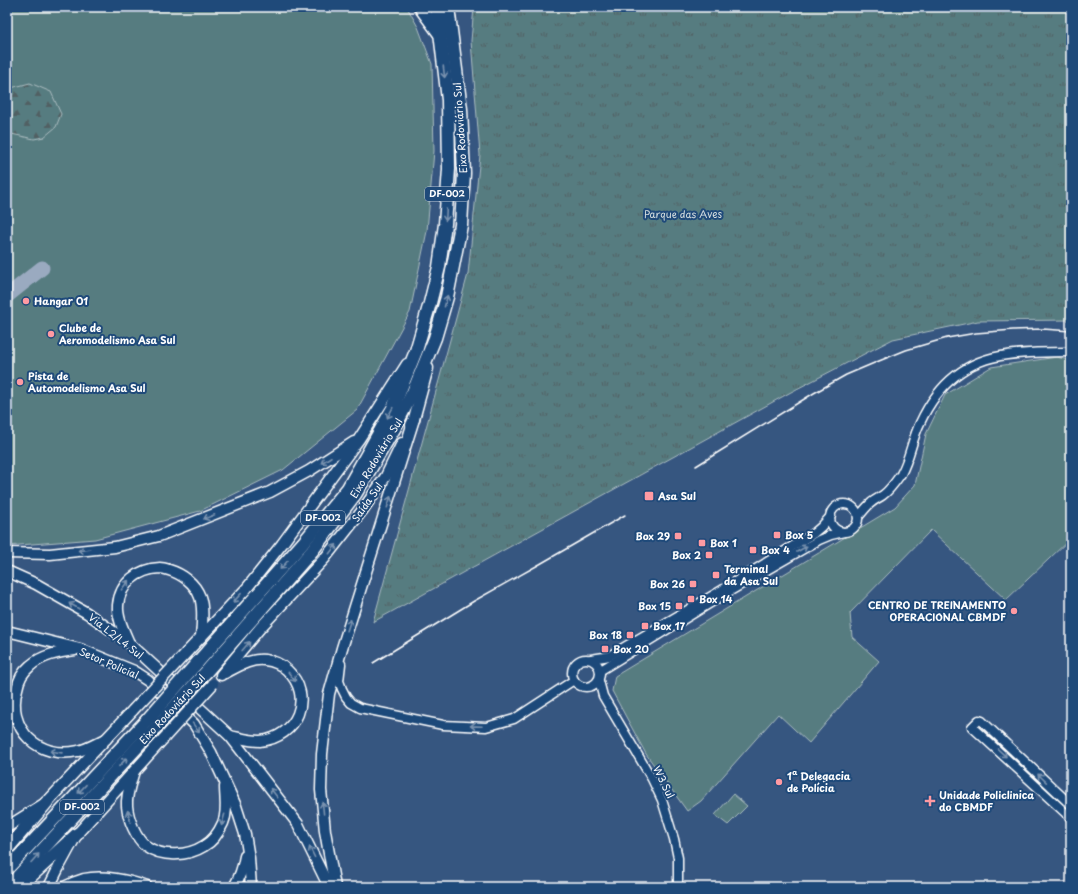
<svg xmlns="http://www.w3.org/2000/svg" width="1078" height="894" font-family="'Playpen Sans',sans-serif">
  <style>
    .grass { fill: #577b80; stroke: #abbdc0 }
    .forest { fill: url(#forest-firs); stroke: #abbdc0 }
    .park { fill: url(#park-tufts); stroke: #abbdc0 }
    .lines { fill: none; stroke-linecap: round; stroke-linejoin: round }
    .taxiway { stroke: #9aaac0; stroke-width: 15 }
    .minor-casing { stroke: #fff; stroke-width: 11 }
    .major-casing { stroke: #fff; stroke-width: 13 }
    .highway-casing { stroke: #fff; stroke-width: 15 }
    .minor { stroke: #1f4a7a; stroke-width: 8 }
    .major { stroke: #1f4a7a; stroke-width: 10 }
    .highway { stroke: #1f4a7a; stroke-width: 12 }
    .rail { stroke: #fff; stroke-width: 1.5 }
    .major-bridge-casing { stroke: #fff; stroke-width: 13; stroke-linecap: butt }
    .highway-bridge-casing { stroke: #fff; stroke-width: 15; stroke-linecap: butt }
    .major-bridge { stroke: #1f4a7a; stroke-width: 10 }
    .highway-bridge { stroke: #1f4a7a; stroke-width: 12 }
    .oneway { stroke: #7992af }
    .poi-dot { fill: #ff9aa2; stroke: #1f4a7a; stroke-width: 1.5 }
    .labels { text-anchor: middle; stroke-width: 4; stroke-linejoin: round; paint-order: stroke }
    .shield { fill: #1f4a7a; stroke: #bcc9d7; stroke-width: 1 }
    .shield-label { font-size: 9px; font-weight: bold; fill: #fff }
    .street-label { font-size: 10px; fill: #fff; stroke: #1f4a7a }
    .park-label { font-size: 10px; fill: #d5dedf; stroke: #1f4a7a }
    .poi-label { font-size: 10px; font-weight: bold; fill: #fff; stroke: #1f4a7a; text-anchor: start }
  </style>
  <defs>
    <pattern id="forest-firs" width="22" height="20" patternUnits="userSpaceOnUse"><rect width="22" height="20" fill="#577b80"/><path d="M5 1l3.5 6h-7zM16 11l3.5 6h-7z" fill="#516163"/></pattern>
    <pattern id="park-tufts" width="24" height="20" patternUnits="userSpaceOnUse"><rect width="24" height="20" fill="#577b80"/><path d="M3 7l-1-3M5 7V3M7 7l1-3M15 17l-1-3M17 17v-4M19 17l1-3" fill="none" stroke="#516163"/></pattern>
  </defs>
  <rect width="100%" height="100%" fill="#365680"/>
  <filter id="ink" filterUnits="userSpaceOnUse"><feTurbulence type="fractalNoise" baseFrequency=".025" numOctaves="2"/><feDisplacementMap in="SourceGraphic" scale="8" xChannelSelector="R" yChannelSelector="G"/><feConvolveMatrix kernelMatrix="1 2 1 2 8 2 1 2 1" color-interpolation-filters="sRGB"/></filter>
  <g filter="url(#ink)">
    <!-- grass -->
    <g class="grass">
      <path d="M 7,7 L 407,7 L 418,27 L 432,64 L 434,151 L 427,231 L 410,312 L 357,410 L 283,470 L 200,511 L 95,539 L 7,546 Z"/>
      <path d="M 1057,357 L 1071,361 L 1071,538 L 1006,600 L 931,530 L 850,613 L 852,637 L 879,661 L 809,743 L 778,714 L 701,801 L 687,811 L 646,754 L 612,691 L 615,676 L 895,507 L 915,485 L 926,434 L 945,395 L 991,367 Z"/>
      <path d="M 733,794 L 747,806 L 728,825 L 715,815 Z"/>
    </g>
    <!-- forest -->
    <path class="forest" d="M 30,83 L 51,92 L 61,114 L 56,127 L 44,137 L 34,139 L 7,133 L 7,89 Z"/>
    <!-- park -->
    <path class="park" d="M 474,7 L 1071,7 L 1071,320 L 978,321 L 893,339 L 791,392 L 373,622 L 468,274 L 480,155 L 471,41 Z"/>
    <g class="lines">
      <!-- taxiway -->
      <path class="taxiway" d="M 7,296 L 42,268"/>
      <!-- minor casing -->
      <g class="minor-casing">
        <g id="minor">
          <circle cx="844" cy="518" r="14"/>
          <path d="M 858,517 C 862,513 866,507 871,503 C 874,500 879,498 883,495 C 890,490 896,481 901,474 C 910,458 912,439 920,423 C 937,386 965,360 1007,355 C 1028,352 1050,352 1071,352"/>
          <circle cx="586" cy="673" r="14"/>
          <path d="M 591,659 L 604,657 L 609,656 L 722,590 L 814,533 L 821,527 L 831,516"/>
          <path d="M 341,664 L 339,681 L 342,689 L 346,697 L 351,703 L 360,708 L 443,725 L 486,727 L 514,719 L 574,680"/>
          <path d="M 601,670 L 725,594 L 819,540 L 831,535 L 844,532"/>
          <path d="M 599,681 L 603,696 L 652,779 L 662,800 L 674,839 L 678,858 L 678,887"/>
          <path d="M 1071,805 L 982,721 L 979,720 L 972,727 L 1071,818"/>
        </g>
      </g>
      <!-- major casing -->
      <g class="major-casing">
        <g id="major">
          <path d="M 411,425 L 414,419 L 428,368"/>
          <path d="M 7,553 L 50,554 L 115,547 L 159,536 L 270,492 L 309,471 L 354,442"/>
          <path d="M 7,571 L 36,584 L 87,613 L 129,643 L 230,736 L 298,824 L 329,887"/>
          <path d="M 7,631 L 80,649 L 134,671 L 148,680 L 194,724 L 211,752 L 236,806 L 245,834 L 249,858 L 251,887"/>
          <path d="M 129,643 C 124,631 117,618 118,605 C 120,583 138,569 160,568 C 163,568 166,569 169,570 C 182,574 195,583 200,597 C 204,609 202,624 201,637"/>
          <path d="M 75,650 C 59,652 42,655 30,666 C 22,673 19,679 17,689 C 6,729 39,760 78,751 C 88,749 97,743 106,739"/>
          <path d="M 187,652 L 247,588 L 282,544 L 359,439 L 407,364"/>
          <path d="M 225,673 C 237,667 251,658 265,660 C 273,661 281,664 287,670 C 315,696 297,738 260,741 C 250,741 240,738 230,736"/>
          <path d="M 221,675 L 260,628 L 325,558 L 362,511 L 386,476 L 402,443"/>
          <path d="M 134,771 C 131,782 126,794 127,806 C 128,819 136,838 146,846 C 163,858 188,856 204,846 C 213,841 219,832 223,823 C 228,812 225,798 225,787"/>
          <path d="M 7,827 L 47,802 L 133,710"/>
          <path d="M 59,867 L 77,834 L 164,738"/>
          <path d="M 64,887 C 70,884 77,881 84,879 C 103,875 129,880 147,887"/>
          <path d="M 234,887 C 240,877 243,868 245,856"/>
          <path d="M 335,887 L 325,831 L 321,790 L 322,754 L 329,694 L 342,648 L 414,419"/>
        </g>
      </g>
      <!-- highway casing -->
      <g class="highway-casing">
        <g id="highway">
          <path d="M 420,7 L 439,33"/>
          <path d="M 197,663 L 303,543 L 348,488 L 393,408 L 416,351 L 430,303 L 439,267 L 445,224 L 449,169 L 448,100 L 437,7"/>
          <path d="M 206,672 L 312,551 L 356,493 L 394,429 L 413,392 L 435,338 L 447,297 L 461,225 L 464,173 L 461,109 L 448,7"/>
          <path d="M 7,849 L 47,802"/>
          <path d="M 7,869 L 147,720"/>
          <path d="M 8,887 L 156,727"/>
          <path d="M 19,887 L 77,834"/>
        </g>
      </g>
      <!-- minor -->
      <use href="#minor" class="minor"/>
      <!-- major -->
      <use href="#major" class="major"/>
      <!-- highway -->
      <use href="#highway" class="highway"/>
      <!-- rail -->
      <g class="rail">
        <path d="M 696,466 L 814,393 L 846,375 L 879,361 L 906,350 L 947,338 L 976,333 L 1013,330 L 1043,329 L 1071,331"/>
        <path d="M 373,663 L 474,601 L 540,564 L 625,515"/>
      </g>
      <!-- major-bridge casing -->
      <g class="major-bridge-casing">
        <g id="major-bridge">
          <path d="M 133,710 L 187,652"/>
          <path d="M 164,738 L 213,684"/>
          <path d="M 49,887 L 59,867"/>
        </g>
      </g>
      <!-- highway-bridge casing -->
      <g class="highway-bridge-casing">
        <g id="highway-bridge">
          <path d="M 147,720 L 197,663"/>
          <path d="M 156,727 L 206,672"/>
        </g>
      </g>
      <!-- major-bridge -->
      <use href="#major-bridge" class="major-bridge"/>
      <!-- highway-bridge -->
      <use href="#highway-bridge" class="highway-bridge"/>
    </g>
    <!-- one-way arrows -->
    <defs><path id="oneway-shaft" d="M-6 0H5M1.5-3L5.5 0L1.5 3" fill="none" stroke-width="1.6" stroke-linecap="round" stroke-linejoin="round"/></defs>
    <g class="oneway">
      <use href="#oneway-shaft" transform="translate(444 72) rotate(83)"/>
      <use href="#oneway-shaft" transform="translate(446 215) rotate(93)"/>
      <use href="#oneway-shaft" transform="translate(446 301) rotate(-75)"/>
      <use href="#oneway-shaft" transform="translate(390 413) rotate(118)"/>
      <use href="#oneway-shaft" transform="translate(326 460) rotate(147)"/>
      <use href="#oneway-shaft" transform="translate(389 502) rotate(-73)"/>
      <use href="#oneway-shaft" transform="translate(209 517) rotate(158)"/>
      <use href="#oneway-shaft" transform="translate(333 549) rotate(-52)"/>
      <use href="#oneway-shaft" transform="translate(802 549) rotate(-30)"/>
      <use href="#oneway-shaft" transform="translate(84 550) rotate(173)"/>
      <use href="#oneway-shaft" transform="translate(284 565) rotate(132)"/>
      <use href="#oneway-shaft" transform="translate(125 585) rotate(-53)"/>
      <use href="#oneway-shaft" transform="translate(237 598) rotate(133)"/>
      <use href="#oneway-shaft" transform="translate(74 606) rotate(-150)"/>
      <use href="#oneway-shaft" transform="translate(349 625) rotate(-72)"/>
      <use href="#oneway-shaft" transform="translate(246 646) rotate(-50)"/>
      <use href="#oneway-shaft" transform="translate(292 677) rotate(52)"/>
      <use href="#oneway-shaft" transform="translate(476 726) rotate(-178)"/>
      <use href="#oneway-shaft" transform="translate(196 728) rotate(55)"/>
      <use href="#oneway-shaft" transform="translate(56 752) rotate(-172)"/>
      <use href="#oneway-shaft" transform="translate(1002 753) rotate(43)"/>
      <use href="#oneway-shaft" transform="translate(123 762) rotate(-47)"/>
      <use href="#oneway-shaft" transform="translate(1042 778) rotate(-136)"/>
      <use href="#oneway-shaft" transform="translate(82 789) rotate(133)"/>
      <use href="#oneway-shaft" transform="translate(274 793) rotate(-128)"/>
      <use href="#oneway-shaft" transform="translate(323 808) rotate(-96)"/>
      <use href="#oneway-shaft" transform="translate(129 816) rotate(-104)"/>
      <use href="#oneway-shaft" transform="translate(223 820) rotate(106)"/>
      <use href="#oneway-shaft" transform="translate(312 852) rotate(-116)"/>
      <use href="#oneway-shaft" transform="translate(35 858) rotate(-48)"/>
    </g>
  </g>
  <!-- markers -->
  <g class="poi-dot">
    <circle cx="26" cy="301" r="4"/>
    <circle cx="51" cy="334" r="4"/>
    <circle cx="20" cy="382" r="4"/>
    <rect x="644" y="491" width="10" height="10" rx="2"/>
    <rect x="773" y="531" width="8" height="8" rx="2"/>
    <rect x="674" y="532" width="8" height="8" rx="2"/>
    <rect x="698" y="539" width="8" height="8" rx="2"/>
    <rect x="749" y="546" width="8" height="8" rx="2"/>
    <rect x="705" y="551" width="8" height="8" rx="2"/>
    <rect x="712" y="571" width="8" height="8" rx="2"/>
    <rect x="689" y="580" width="8" height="8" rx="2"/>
    <rect x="687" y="595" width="8" height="8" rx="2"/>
    <rect x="675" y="602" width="8" height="8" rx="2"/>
    <circle cx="1014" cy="611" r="4"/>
    <rect x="641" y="622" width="8" height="8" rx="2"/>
    <rect x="626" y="631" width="8" height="8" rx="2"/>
    <rect x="601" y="645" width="8" height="8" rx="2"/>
    <circle cx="779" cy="782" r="4"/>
    <path d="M928 795h4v4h4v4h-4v4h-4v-4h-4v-4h4z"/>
  </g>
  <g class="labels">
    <!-- shield labels -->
    <g class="shield">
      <rect x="425" y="187" width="44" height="14" rx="3"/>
      <rect x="301" y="511" width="44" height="14" rx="3"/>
      <rect x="60" y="800" width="44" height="14" rx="3"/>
    </g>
    <g class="shield-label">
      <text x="447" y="197">DF-002</text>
      <text x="323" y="521">DF-002</text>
      <text x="82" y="810">DF-002</text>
    </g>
    <!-- street labels -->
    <g class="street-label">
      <text transform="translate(460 128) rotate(-94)" y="4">Eixo Rodoviário Sul</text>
      <text transform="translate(376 458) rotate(-59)" y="4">Eixo Rodoviário Sul</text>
      <text transform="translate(367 502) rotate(-55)" y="4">Saída Sul</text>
      <text transform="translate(116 636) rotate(38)" y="4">Via L2/L4 Sul</text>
      <text transform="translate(109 663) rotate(23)" y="4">Setor Policial</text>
      <text transform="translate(172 709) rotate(-47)" y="4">Eixo Rodoviário Sul</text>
      <text transform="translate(664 782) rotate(64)" y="4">W3 Sul</text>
    </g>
    <!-- park labels -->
    <g class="park-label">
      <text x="683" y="218">Parque das Aves</text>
    </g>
    <!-- poi labels -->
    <g class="poi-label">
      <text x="34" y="305">Hangar 01</text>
      <text x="59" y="332">Clube de<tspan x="59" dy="12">Aeromodelismo Asa Sul</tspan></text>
      <text x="28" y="380">Pista de<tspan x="28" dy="12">Automodelismo Asa Sul</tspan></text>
      <text x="658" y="500">Asa Sul</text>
      <text x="785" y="539">Box 5</text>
      <text x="670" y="540" text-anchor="end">Box 29</text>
      <text x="710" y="547">Box 1</text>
      <text x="761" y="554">Box 4</text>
      <text x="701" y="559" text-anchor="end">Box 2</text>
      <text x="724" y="573">Terminal<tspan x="724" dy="12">da Asa Sul</tspan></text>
      <text x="685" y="588" text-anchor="end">Box 26</text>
      <text x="699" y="603">Box 14</text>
      <text x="1006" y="609" text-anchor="end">CENTRO DE TREINAMENTO<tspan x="1006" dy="12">OPERACIONAL CBMDF</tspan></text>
      <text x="671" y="610" text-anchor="end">Box 15</text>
      <text x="653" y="630">Box 17</text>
      <text x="622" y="639" text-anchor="end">Box 18</text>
      <text x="613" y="653">Box 20</text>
      <text x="787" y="780">1ª Delegacia<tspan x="787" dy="12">de Polícia</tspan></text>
      <text x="939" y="799">Unidade Policlinica<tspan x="939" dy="12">do CBMDF</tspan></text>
    </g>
  </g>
  <!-- margin -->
  <rect width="1078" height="894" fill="none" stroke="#1f4a7a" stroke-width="24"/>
  <rect x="12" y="12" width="1054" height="870" fill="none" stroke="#fff" stroke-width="1.5" filter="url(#ink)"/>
</svg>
